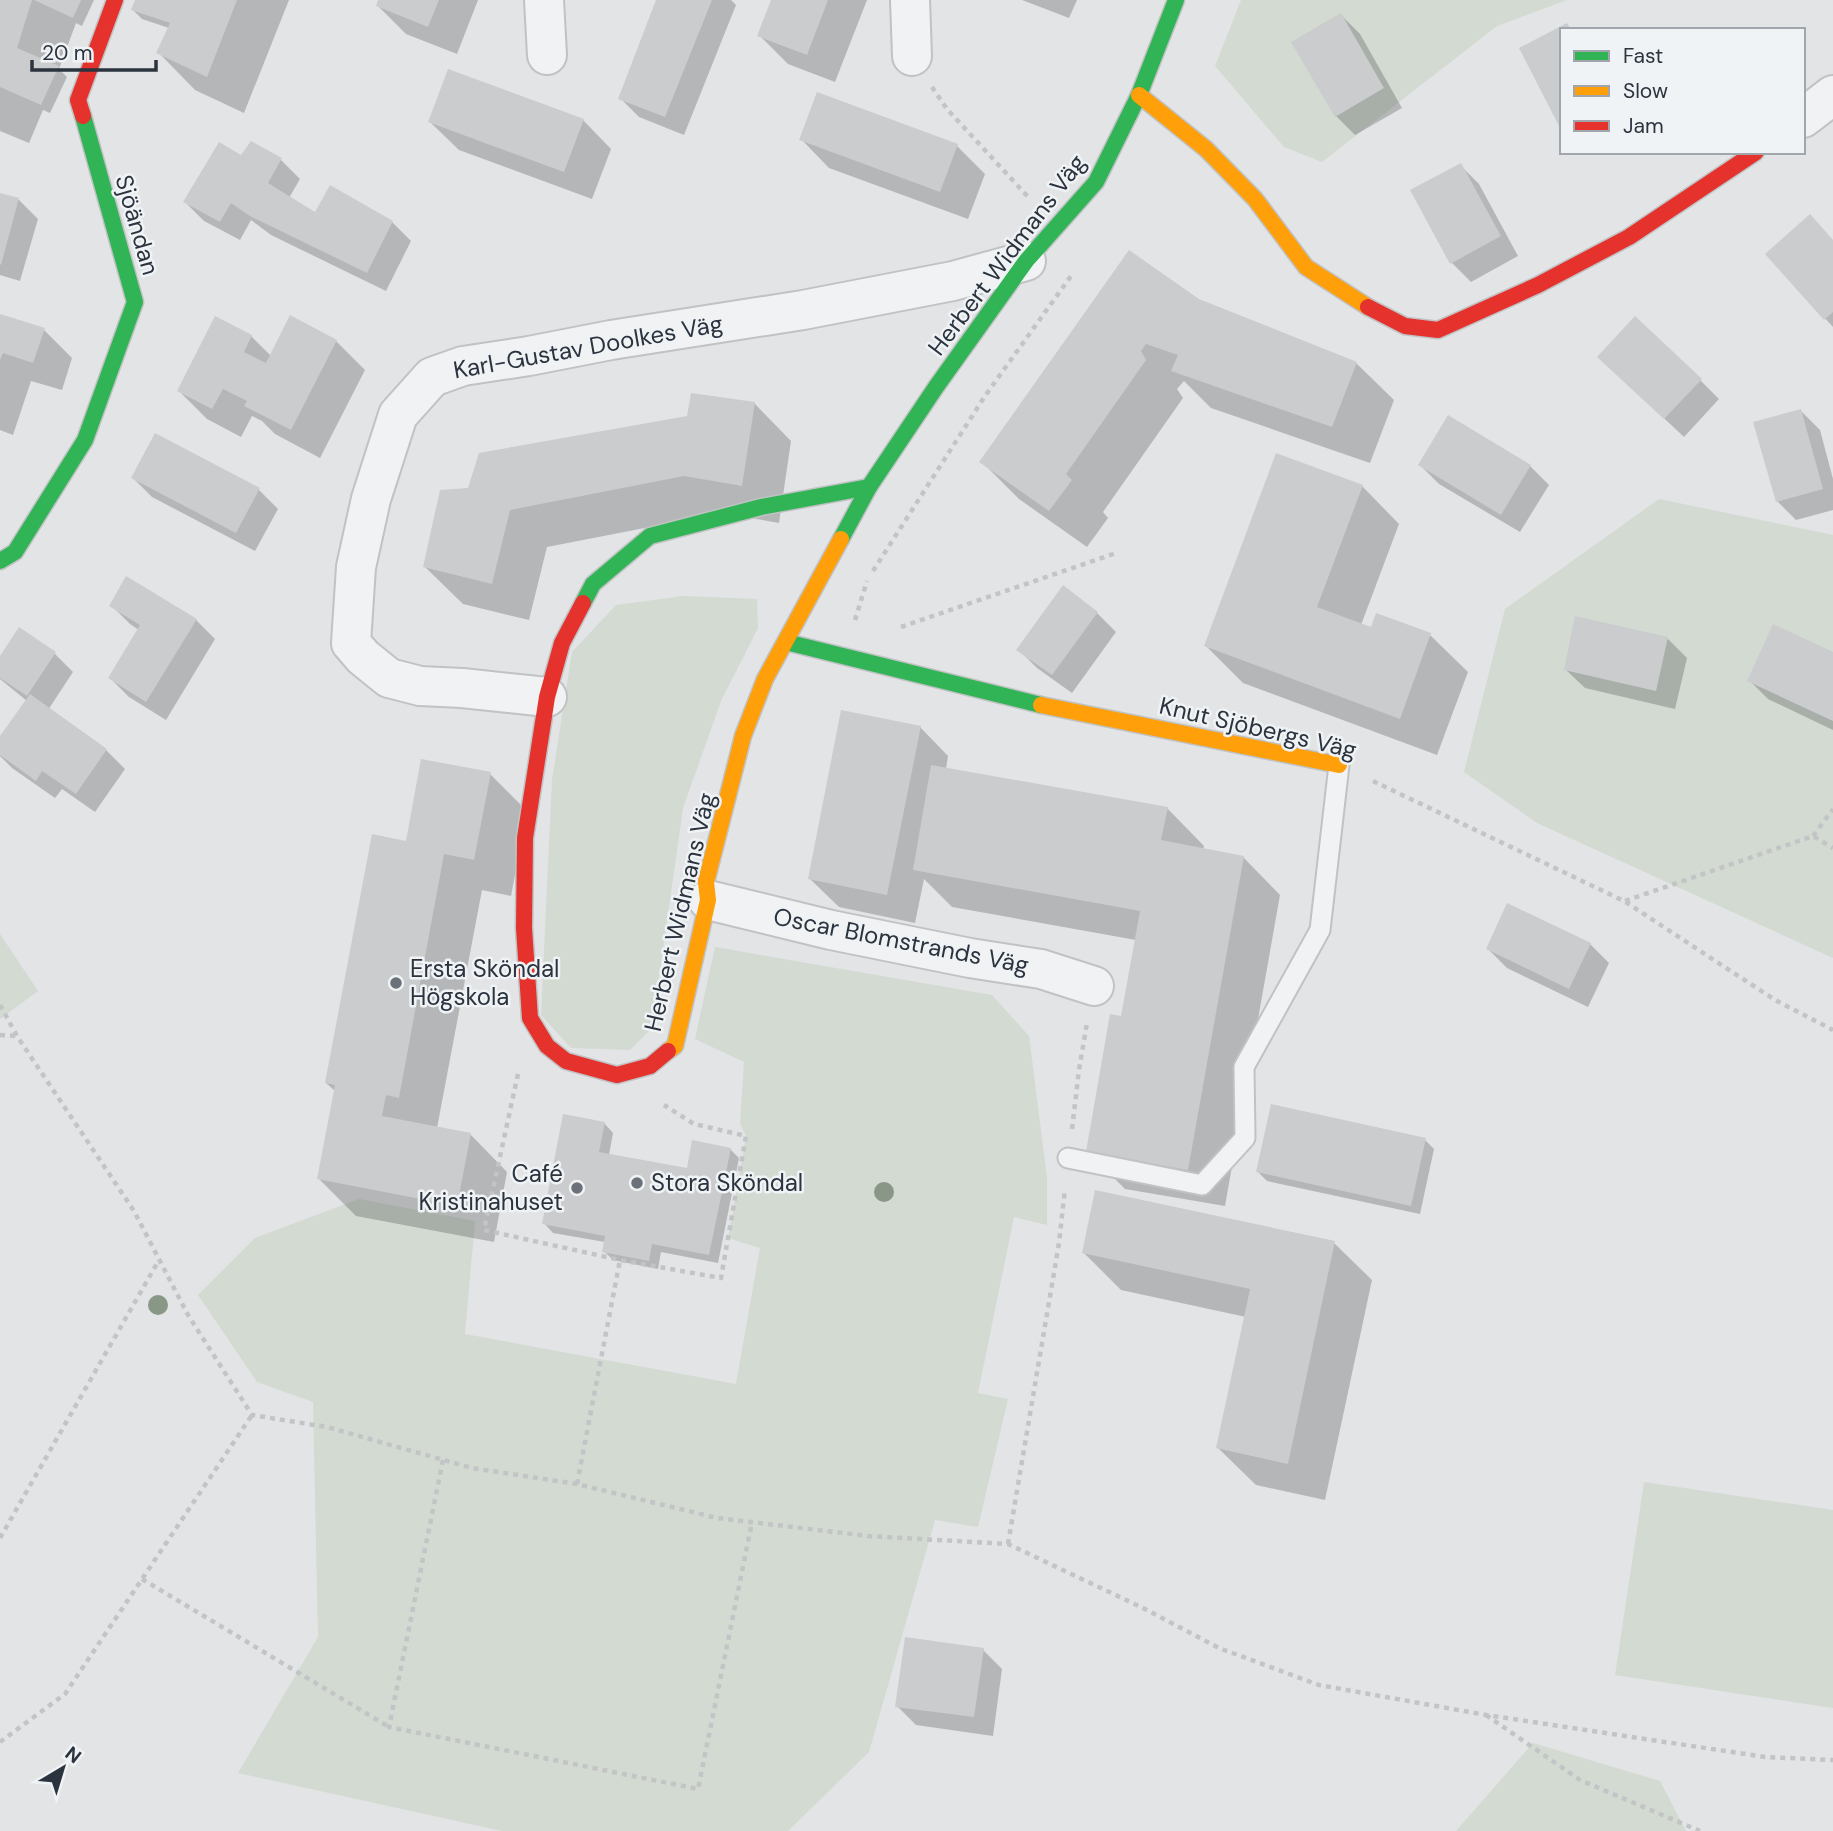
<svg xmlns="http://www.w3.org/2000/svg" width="1833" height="1831" font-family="'DM Sans',sans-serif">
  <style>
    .green { fill: #d3dad2 }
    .shadow { fill: #0003 }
    .building { fill: #caccce }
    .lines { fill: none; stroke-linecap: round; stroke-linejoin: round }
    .lane-casing { stroke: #c0c2c4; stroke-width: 23 }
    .street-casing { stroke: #c0c2c4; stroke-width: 42 }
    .fast-casing { stroke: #c0c2c4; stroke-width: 19 }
    .slow-casing { stroke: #c0c2c4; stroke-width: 19 }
    .jam-casing { stroke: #c0c2c4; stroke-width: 19 }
    .path { stroke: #c2c4c6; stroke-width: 4.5; stroke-dasharray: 5 5; stroke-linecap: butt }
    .lane { stroke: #f1f2f3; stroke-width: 19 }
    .street { stroke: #f1f2f3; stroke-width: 38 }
    .fast { stroke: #30b455; stroke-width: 16 }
    .slow { stroke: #ff9f0a; stroke-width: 16 }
    .jam { stroke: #e5322d; stroke-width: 16 }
    .tree { fill: #899787 }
    .poi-dot { fill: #6b7179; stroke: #f0f3f5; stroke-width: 2.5 }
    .labels { text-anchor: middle; stroke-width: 5; stroke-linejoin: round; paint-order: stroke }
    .street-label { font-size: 24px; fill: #2b333e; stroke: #f0f3f5 }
    .poi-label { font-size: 24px; fill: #2b333e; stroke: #f0f3f5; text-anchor: start }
  </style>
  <rect width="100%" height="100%" fill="#e2e4e6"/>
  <!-- green -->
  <g class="green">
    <path d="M 1241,0 L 1567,0 L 1497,26 L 1322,162 L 1284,147 L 1215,66 Z"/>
    <path d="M 1659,499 L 1833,535 L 1833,958 L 1537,823 L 1464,772 L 1505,609 Z"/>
    <path d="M 683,596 L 757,599 L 758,628 L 721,701 L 683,808 L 652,1028 L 630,1050 L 571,1048 L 541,1015 L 552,780 L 572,652 L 616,605 Z"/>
    <path d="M 0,934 L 38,991 L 0,1019 Z"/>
    <path d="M 715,947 L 992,995 L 1029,1036 L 1047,1178 L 1047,1225 L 1014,1217 L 978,1393 L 1008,1399 L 978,1527 L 935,1520 L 869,1752 L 788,1831 L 502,1831 L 238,1773 L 318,1637 L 313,1402 L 257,1382 L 198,1295 L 255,1238 L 359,1199 L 475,1221 L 465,1334 L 736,1384 L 760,1248 L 728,1238 L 746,1136 L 740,1123 L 744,1062 L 695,1039 Z"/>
    <path d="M 1644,1482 L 1833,1510 L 1833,1708 L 1615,1675 Z"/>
    <path d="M 1533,1743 L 1660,1781 L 1686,1831 L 1456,1831 Z"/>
  </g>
  <!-- shadow -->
  <g class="shadow">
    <path d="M 0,0 L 94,0 L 82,26 L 76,23 L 59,69 L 67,77 L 50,113 L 43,110 L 29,143 L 0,131 Z"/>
    <path d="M 137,0 L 289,0 L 244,113 L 195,90 L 158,52 L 169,28 L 142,19 L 133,10 Z"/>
    <path d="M 380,0 L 478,0 L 457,54 L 406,34 L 378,6 Z"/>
    <path d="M 658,0 L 731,0 L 736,5 L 684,135 L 639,117 L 620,98 Z"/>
    <path d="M 773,0 L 867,0 L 835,82 L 788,64 L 759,35 Z"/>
    <path d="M 1022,0 L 1077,0 L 1069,18 Z"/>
    <path d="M 1341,15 L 1360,34 L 1402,108 L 1355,135 L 1336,116 Z"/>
    <path d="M 583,120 L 611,149 L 592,199 L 459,150 L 430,122 Z"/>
    <path d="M 801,139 L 957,146 L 985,174 L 968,219 L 829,168 Z"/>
    <path d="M 242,158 L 281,160 L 300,179 L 289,198 L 316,215 L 392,222 L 411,241 L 386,291 L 271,235 L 251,220 L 240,240 L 204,221 L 185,202 Z"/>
    <path d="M 1460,165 L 1479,184 L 1518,256 L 1471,282 L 1452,263 Z"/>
    <path d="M 0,195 L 19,200 L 38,219 L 20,281 L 0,275 Z"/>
    <path d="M 1833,240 L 1833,327 L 1767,254 Z"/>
    <path d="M 1198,301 L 1356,363 L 1394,400 L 1370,463 L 1211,408 L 1184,381 L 1177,389 L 1183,398 L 1103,512 L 1108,518 L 1087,547 L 1019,499 L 981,461 Z"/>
    <path d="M 0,315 L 44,330 L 72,358 L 62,390 L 31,381 L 13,435 L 0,430 Z"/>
    <path d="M 251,336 L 271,356 L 336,341 L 365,370 L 320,458 L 275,434 L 262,421 L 252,416 L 241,437 L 207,419 L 179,391 Z"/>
    <path d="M 1618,375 L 1700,380 L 1719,399 L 1684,437 Z"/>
    <path d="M 754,403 L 791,441 L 779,523 L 722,513 L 547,547 L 529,620 L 463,604 L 425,567 L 470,489 L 689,418 Z"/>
    <path d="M 1801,411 L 1820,430 L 1833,479 L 1833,510 L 1796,520 L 1777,501 Z"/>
    <path d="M 1420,465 L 1530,466 L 1549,485 L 1520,532 L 1439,484 Z"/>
    <path d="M 133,478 L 259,490 L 278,509 L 255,551 L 152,497 Z"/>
    <path d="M 1362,486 L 1399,524 L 1361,625 L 1372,629 L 1430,635 L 1468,672 L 1437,755 L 1243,683 L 1206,646 Z"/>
    <path d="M 111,605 L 196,620 L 215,639 L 166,720 L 129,697 L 110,678 L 139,630 L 130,624 Z"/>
    <path d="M 1097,613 L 1116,632 L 1072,693 L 1037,668 L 1018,649 Z"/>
    <path d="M 1668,639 L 1687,658 L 1675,709 L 1585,688 L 1565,669 Z"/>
    <path d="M 54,653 L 73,672 L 48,710 L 106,750 L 125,769 L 95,812 L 62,789 L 55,798 L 12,768 L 0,756 L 0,739 L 27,701 L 0,679 L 0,659 Z"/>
    <path d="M 1833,654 L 1833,730 L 1768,699 L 1749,680 Z"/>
    <path d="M 920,727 L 948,756 L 946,769 L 1167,808 L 1204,846 L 1203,850 L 1243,857 L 1280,895 L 1225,1206 L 1125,1189 L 1087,1151 L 1123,1018 L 1136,940 L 952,907 L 924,879 L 915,923 L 839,907 L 810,879 Z"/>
    <path d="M 490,774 L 527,811 L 511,896 L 482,890 L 437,1128 L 470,1134 L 507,1172 L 494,1242 L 356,1216 L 319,1179 L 335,1091 L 326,1083 L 408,843 Z"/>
    <path d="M 1590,944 L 1609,963 L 1588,1007 L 1507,968 L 1488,949 Z"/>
    <path d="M 604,1123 L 613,1133 L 609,1155 L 688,1170 L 730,1149 L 739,1158 L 718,1263 L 661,1252 L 658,1269 L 613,1260 L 604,1251 L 605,1242 L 553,1233 L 544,1223 Z"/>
    <path d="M 1425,1140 L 1434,1149 L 1420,1214 L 1267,1181 L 1258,1172 Z"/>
    <path d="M 1334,1243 L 1372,1280 L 1325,1500 L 1256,1485 L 1218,1448 L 1246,1317 L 1121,1290 L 1083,1252 Z"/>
    <path d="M 983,1650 L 1002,1669 L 993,1736 L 916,1725 L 897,1706 Z"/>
  </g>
  <!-- building -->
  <g class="building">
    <path d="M 0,0 L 32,0 L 17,48 L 59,66 L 41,105 L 0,87 Z"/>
    <path d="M 34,0 L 81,0 L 73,18 Z"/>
    <path d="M 135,0 L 237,0 L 207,77 L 156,53 L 170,23 L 131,10 Z"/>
    <path d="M 378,0 L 439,0 L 428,27 L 376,6 Z"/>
    <path d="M 656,0 L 712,0 L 665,117 L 618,99 Z"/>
    <path d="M 771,0 L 828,0 L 807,55 L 757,36 Z"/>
    <path d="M 1341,13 L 1384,88 L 1335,117 L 1291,42 Z"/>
    <path d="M 1567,23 L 1571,30 L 1562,30 L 1562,124 L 1559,126 L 1519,48 Z"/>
    <path d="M 448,69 L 584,119 L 564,172 L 428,122 Z"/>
    <path d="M 817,92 L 958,144 L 940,192 L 799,140 Z"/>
    <path d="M 251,141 L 282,158 L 268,183 L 315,212 L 330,185 L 393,221 L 367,273 L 250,216 L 231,203 L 220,222 L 183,202 L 219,142 L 241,155 Z"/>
    <path d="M 1461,163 L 1501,236 L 1450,264 L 1410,190 Z"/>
    <path d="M 0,193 L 19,198 L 1,265 L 0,264 Z"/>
    <path d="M 1810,214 L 1833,240 L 1833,312 L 1824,320 L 1765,254 Z"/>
    <path d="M 1129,250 L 1199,299 L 1357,362 L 1332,427 L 1171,371 L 1178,355 L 1146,344 L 1141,351 L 1146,360 L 1066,474 L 1072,480 L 1049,511 L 979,462 Z"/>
    <path d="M 0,314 L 45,328 L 33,363 L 3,353 L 0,360 Z"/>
    <path d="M 290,315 L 337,340 L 291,430 L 244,406 L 247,401 L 223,389 L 212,409 L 177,391 L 215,316 L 252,335 L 244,352 L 266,363 Z"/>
    <path d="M 1635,316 L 1702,379 L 1664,419 L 1597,357 Z"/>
    <path d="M 691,393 L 755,402 L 742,486 L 684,476 L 510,510 L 492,584 L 423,567 L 440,490 L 468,488 L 479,453 L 687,416 Z"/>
    <path d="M 1801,409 L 1823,489 L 1776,502 L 1753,422 Z"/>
    <path d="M 1448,415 L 1531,465 L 1501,515 L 1418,465 Z"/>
    <path d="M 155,433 L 260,488 L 236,533 L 131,478 Z"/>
    <path d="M 1276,453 L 1363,485 L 1317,607 L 1371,627 L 1376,613 L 1431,633 L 1400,719 L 1204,646 Z"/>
    <path d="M 126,576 L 197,619 L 146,702 L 108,678 L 140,625 L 109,606 Z"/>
    <path d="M 1063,585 L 1098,612 L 1052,675 L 1016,650 Z"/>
    <path d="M 1575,616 L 1668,637 L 1656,691 L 1564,670 Z"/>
    <path d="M 1773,624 L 1833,652 L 1833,721 L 1747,681 Z"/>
    <path d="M 19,627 L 56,652 L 27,696 L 0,678 L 0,656 Z"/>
    <path d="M 30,694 L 107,749 L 76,794 L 42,771 L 36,781 L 0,755 L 0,736 Z"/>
    <path d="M 841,710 L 921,726 L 887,895 L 808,879 Z"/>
    <path d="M 421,759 L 491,772 L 474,860 L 444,854 L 399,1098 L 386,1095 L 382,1116 L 471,1133 L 457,1206 L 317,1179 L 335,1085 L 325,1083 L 372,834 L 406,841 Z"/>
    <path d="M 931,765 L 1168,807 L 1161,840 L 1244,856 L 1188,1170 L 1086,1152 L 1110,1014 L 1121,1016 L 1140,911 L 913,870 Z"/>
    <path d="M 1507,903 L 1591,943 L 1569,989 L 1486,949 Z"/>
    <path d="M 1271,1104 L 1426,1138 L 1411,1206 L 1256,1172 Z"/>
    <path d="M 563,1114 L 605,1122 L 599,1152 L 687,1168 L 692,1140 L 731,1148 L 709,1255 L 652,1244 L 649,1261 L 602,1252 L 605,1236 L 542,1224 Z"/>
    <path d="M 1095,1190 L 1335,1241 L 1288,1464 L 1216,1448 L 1250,1289 L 1082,1253 Z"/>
    <path d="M 905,1637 L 984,1648 L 974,1717 L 895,1707 Z"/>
  </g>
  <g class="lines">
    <!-- lane casing -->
    <g class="lane-casing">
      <path id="lane" d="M 1068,1158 L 1202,1185 L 1245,1138 L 1244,1067 L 1320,930 L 1339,765"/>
    </g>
    <!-- street casing -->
    <g class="street-casing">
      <g id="street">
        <path d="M 544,0 L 547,55"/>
        <path d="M 910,0 L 912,56"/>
        <path d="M 1803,118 L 1833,95"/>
        <path d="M 547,697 L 462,688 L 420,686 L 389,678 L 363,657 L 351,643 L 356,567 L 371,499 L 398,415 L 432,377 L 463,366 L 529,356 L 611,340 L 803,310 L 953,281 L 1026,261"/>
        <path d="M 708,900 L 831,930 L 970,958 L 1041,969 L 1094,986"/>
      </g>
    </g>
    <!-- fast casing -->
    <g class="fast-casing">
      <g id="fast">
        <path d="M 841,539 L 869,487 L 936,387 L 1026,261 L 1096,182 L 1139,95 L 1176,0"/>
        <path d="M 0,561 L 15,552 L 85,440 L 135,302 L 83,116"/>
        <path d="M 583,603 L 593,584 L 650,536 L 761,507 L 869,487"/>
        <path d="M 786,642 L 1041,705"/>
      </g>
    </g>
    <!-- slow casing -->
    <g class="slow-casing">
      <g id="slow">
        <path d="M 1139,95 L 1206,149 L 1255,199 L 1306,267 L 1368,307"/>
        <path d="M 1041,705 L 1339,765"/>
        <path d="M 668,1051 L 675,1046 L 708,900 L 706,882 L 743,736 L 765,679 L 841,539"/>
      </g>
    </g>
    <!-- jam casing -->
    <g class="jam-casing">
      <g id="jam">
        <path d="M 83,116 L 78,100 L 115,0"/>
        <path d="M 1368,307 L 1405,326 L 1438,330 L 1538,285 L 1629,237 L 1756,152"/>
        <path d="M 583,603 L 562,643 L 547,697 L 525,838 L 524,928 L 530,1018 L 547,1046 L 566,1061 L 617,1075 L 650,1066 L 668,1051"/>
      </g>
    </g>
    <!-- path -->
    <g class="path">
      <path d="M 932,87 L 947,109 L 1030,199"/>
      <path d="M 873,571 L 985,396 L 1071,276"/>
      <path d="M 855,620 L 867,581"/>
      <path d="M 901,627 L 1116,553"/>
      <path d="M 1373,781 L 1624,901 L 1775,1000 L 1833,1030"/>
      <path d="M 1813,836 L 1833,809"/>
      <path d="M 1625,901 L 1813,836 L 1833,848"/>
      <path d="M 0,1005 L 17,1036 L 134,1211 L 188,1315 L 252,1415 L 327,1427 L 472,1468 L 577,1484 L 717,1518 L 868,1536 L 1008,1544 L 1143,1608 L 1219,1648 L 1319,1685 L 1486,1715 L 1765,1757 L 1833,1760"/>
      <path d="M 0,1035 L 17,1036"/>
      <path d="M 518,1074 L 484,1230 L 620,1260 L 721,1278 L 746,1136 L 694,1124 L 664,1105"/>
      <path d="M 1072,1129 L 1079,1070 L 1087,1023"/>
      <path d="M 443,1460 L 389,1727 L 698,1789 L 752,1522"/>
      <path d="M 577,1484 L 620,1260"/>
      <path d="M 0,1538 L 159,1260"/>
      <path d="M 1008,1544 L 1059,1243 L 1065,1189"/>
      <path d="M 142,1579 L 389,1727"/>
      <path d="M 1486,1715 L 1580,1780 L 1700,1831"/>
      <path d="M 0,1742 L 65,1694 L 252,1415"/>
    </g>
    <!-- lane -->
    <use href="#lane" class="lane"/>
    <!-- street -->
    <use href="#street" class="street"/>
    <!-- fast -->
    <use href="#fast" class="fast"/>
    <!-- slow -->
    <use href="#slow" class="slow"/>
    <!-- jam -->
    <use href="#jam" class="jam"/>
  </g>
  <!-- trees -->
  <g class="tree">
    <circle cx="884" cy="1192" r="10"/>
    <circle cx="158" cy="1305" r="10"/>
  </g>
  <!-- markers -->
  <g class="poi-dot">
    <circle cx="396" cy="983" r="7"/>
    <circle cx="637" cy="1183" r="7"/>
    <circle cx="577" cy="1188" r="7"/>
  </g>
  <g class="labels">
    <!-- street labels -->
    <g class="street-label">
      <text transform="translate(137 225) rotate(74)" y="8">Sjöändan</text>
      <text transform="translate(1007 255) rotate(-53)" y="8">Herbert Widmans Väg</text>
      <text transform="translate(588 347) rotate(-10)" y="8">Karl-Gustav Doolkes Väg</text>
      <text transform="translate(1258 728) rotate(13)" y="8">Knut Sjöbergs Väg</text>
      <text transform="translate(680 912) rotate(-77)" y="8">Herbert Widmans Väg</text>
      <text transform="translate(901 941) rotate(11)" y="8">Oscar Blomstrands Väg</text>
    </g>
    <!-- poi labels -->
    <g class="poi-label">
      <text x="410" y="977">Ersta Sköndal<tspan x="410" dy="28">Högskola</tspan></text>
      <text x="563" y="1182" text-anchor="end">Café<tspan x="563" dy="28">Kristinahuset</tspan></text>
      <text x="651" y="1191">Stora Sköndal</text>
    </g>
  </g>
  <!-- legend -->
  <rect x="1560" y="28" width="245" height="126" fill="#f0f3f5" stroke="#a1a6ac" stroke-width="2"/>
  <rect x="1574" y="51" width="35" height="10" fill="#30b455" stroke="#a1a6ac" stroke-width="2"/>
  <text x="1623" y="63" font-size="21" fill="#2b333e">Fast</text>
  <rect x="1574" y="86" width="35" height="10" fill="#ff9f0a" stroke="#a1a6ac" stroke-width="2"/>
  <text x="1623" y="98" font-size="21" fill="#2b333e">Slow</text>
  <rect x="1574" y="121" width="35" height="10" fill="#e5322d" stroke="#a1a6ac" stroke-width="2"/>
  <text x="1623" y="133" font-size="21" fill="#2b333e">Jam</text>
  <!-- north arrow -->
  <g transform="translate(63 1768) rotate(38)" stroke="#f0f3f5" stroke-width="5" paint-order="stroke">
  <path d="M0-5L12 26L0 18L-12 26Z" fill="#2b333e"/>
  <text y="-10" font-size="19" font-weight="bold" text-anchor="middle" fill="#2b333e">N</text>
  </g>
  <!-- scale -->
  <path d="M32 60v10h124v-10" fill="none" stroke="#2b333e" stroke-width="3.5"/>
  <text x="42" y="60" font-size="21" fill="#2b333e" stroke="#f0f3f5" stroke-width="5" paint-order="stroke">20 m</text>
</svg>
